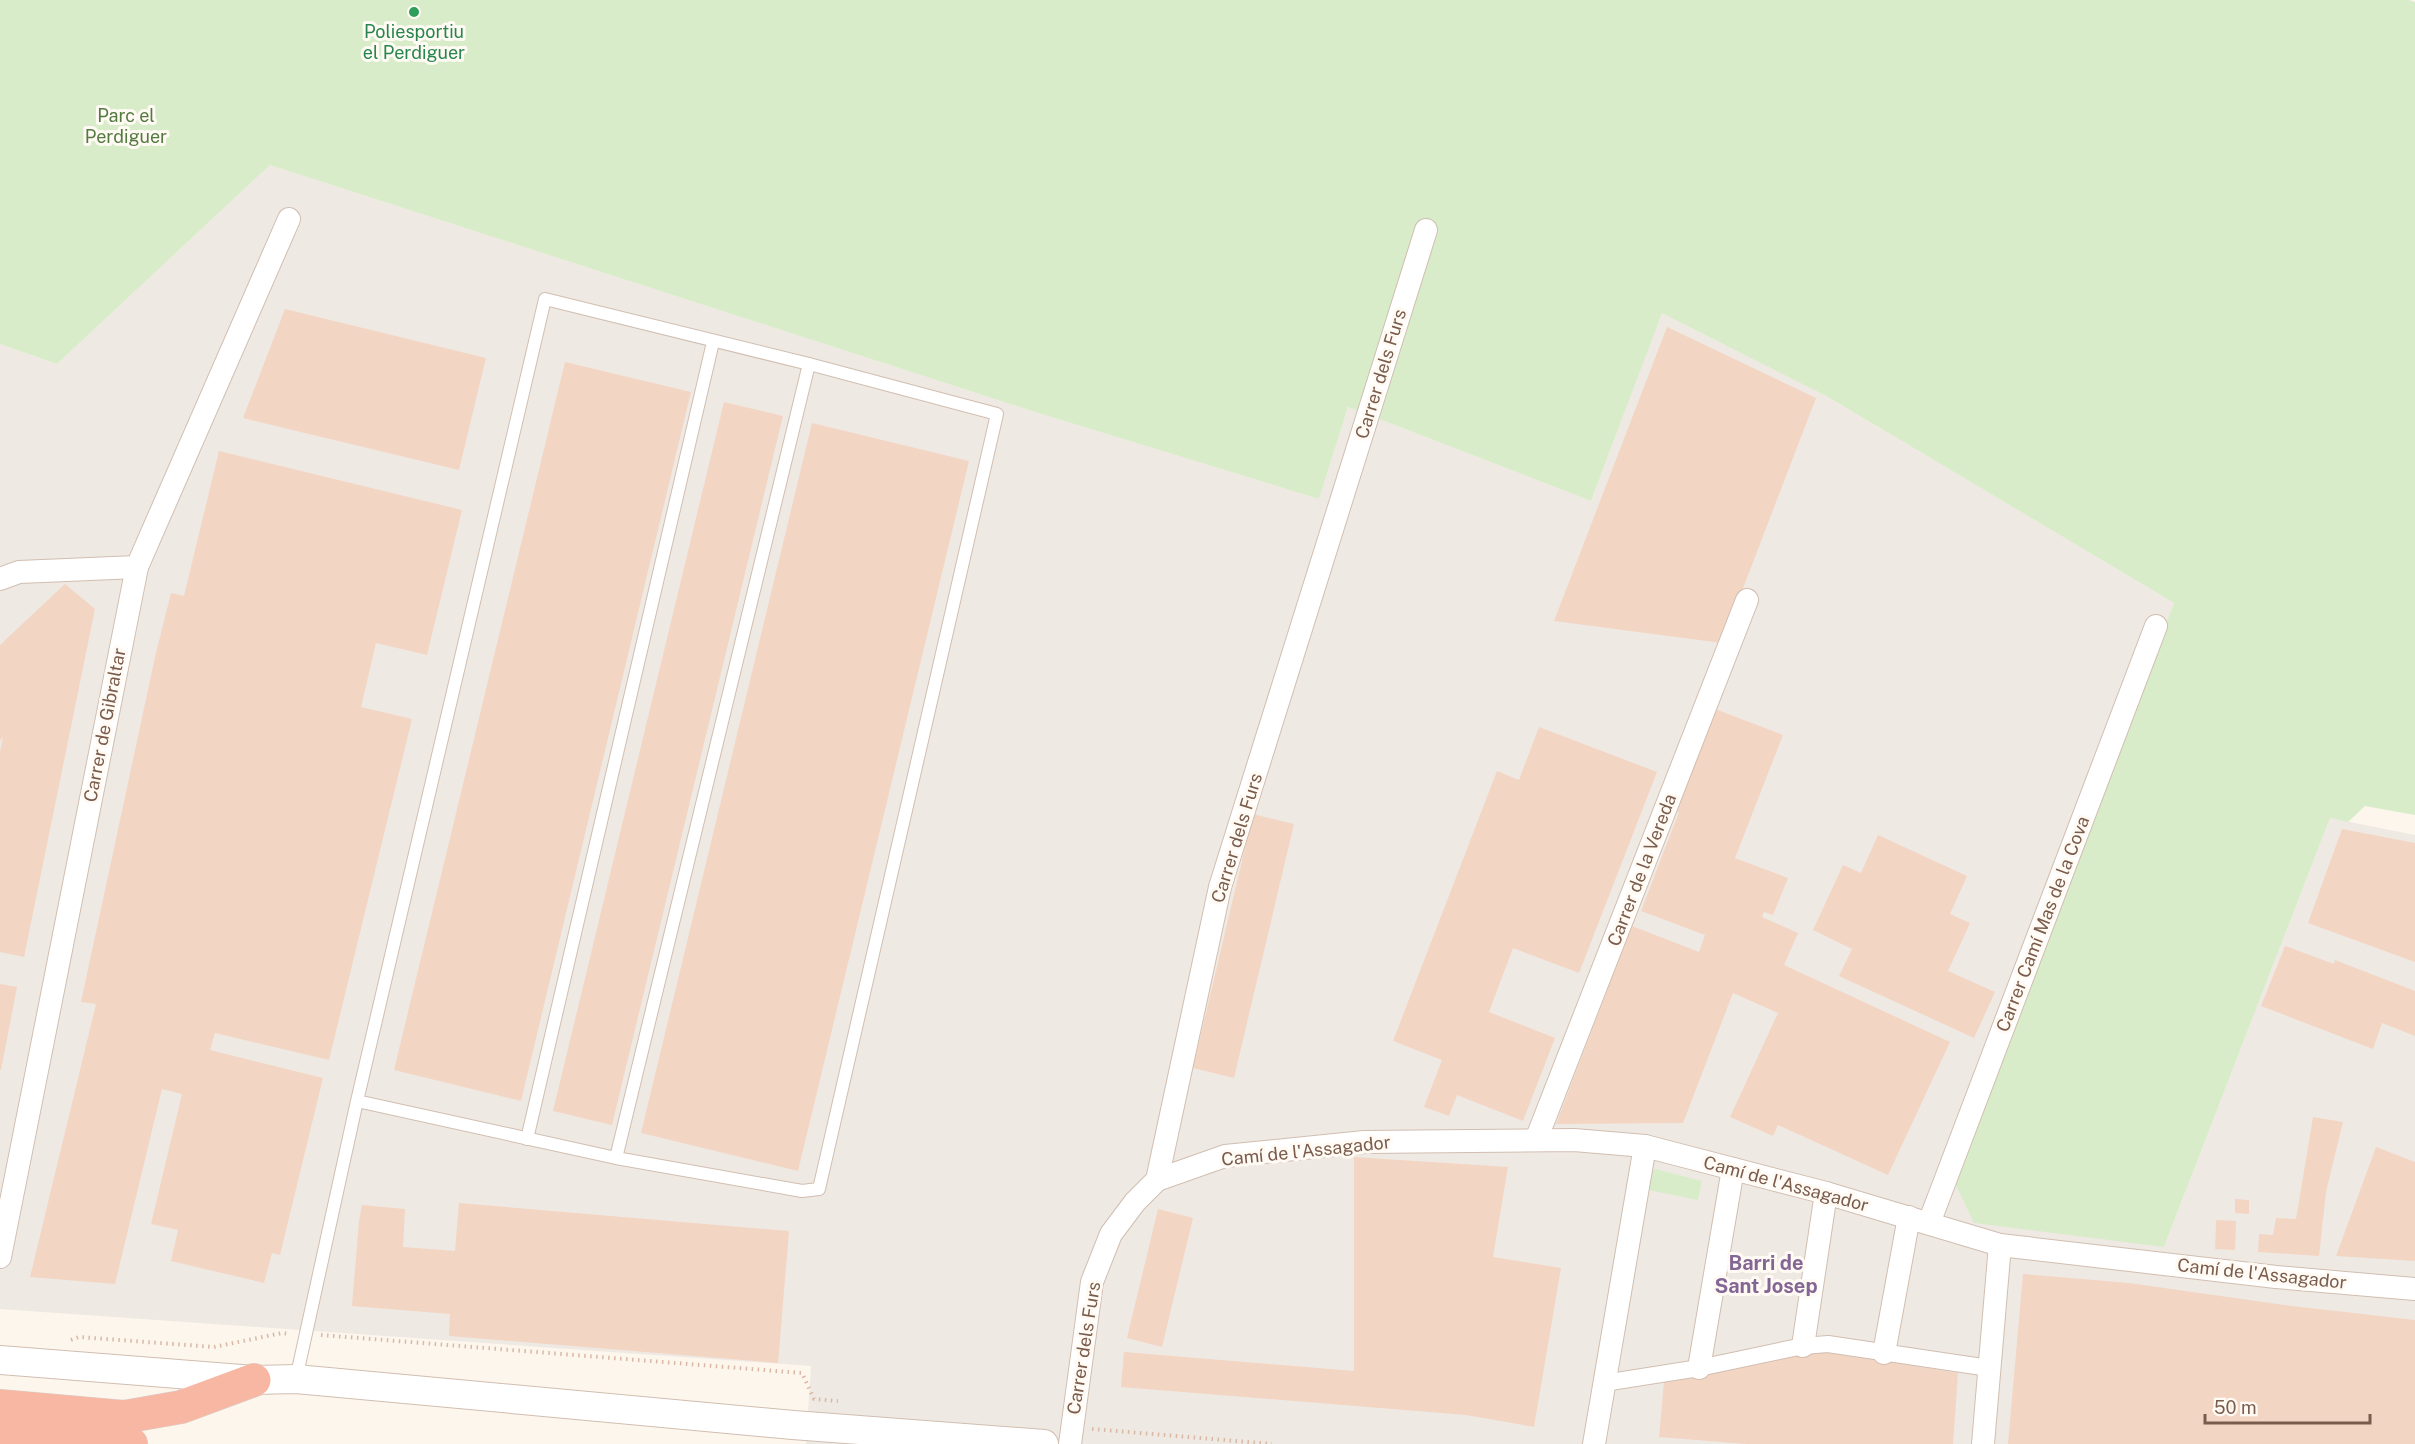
<svg xmlns="http://www.w3.org/2000/svg" width="2415" height="1444" font-family="'Public Sans',sans-serif">
  <style>
    .industrial { fill: #efe9e4 }
    .green { fill: #d8ecc9 }
    .building { fill: #f3d5c3 }
    .lines { fill: none; stroke-linecap: round; stroke-linejoin: round }
    .service-casing { stroke: #d1beb0; stroke-width: 14 }
    .pedestrian-casing { stroke: #d1beb0; stroke-width: 18 }
    .minor-casing { stroke: #d1beb0; stroke-width: 24 }
    .tertiary-casing { stroke: #d1beb0; stroke-width: 30 }
    .motorway-casing { stroke: #dad1cd; stroke-width: 34 }
    .path { stroke: #d9b8a5; stroke-width: 4; stroke-dasharray: 1.5 4.5; stroke-linecap: butt }
    .service { stroke: #fff; stroke-width: 12 }
    .pedestrian { stroke: #fff; stroke-width: 16 }
    .minor { stroke: #fff; stroke-width: 22 }
    .tertiary { stroke: #fff; stroke-width: 28 }
    .motorway { stroke: #f7b7a3; stroke-width: 33 }
    .leisure-dot { fill: #2e9e5b; stroke: #fffaf3; stroke-width: 2 }
    .labels { text-anchor: middle; stroke-width: 6; stroke-linejoin: round; paint-order: stroke }
    .leisure-label { font-size: 18px; fill: #27864d; stroke: #fffaf3 }
    .park-label { font-size: 18px; fill: #537a41; stroke: #fffaf3 }
    .street-label { font-size: 18px; fill: #7a5c4d; stroke: #fffaf3 }
    .neighbourhood-label { font-size: 20px; font-weight: bold; fill: #846695; stroke: #fffaf3 }
  </style>
  <rect width="100%" height="100%" fill="#fdf6ec"/>
  <!-- industrial -->
  <path class="industrial" d="M 270,165 L 1035,412 L 1319,499 L 1348,407 L 1591,501 L 1662,312 L 1828,397 L 2174,603 L 1953,1179 L 2164,1247 L 2330,818 L 2415,835 L 2415,1444 L 806,1444 L 811,1366 L 0,1309 L 0,344 L 57,364 Z"/>
  <!-- green -->
  <g class="green">
    <path d="M 0,0 L 2409,0 L 2415,2 L 2415,815 L 2365,806 L 2348,822 L 2330,818 L 2164,1247 L 1974,1223 L 1953,1179 L 2174,603 L 1828,397 L 1662,313 L 1591,501 L 1348,407 L 1319,499 L 1035,412 L 270,165 L 57,364 L 0,344 Z"/>
    <path d="M 1655,1169 L 1702,1181 L 1698,1200 L 1649,1190 L 1650,1173 Z"/>
  </g>
  <!-- building -->
  <g class="building">
    <path d="M 285,309 L 486,358 L 459,470 L 243,418 Z"/>
    <path d="M 1667,327 L 1816,398 L 1722,643 L 1554,621 Z"/>
    <path d="M 565,362 L 691,392 L 521,1101 L 394,1070 Z"/>
    <path d="M 724,402 L 783,416 L 612,1125 L 553,1111 Z"/>
    <path d="M 812,423 L 969,461 L 798,1171 L 641,1133 Z"/>
    <path d="M 219,451 L 462,510 L 427,655 L 376,643 L 361,707 L 412,719 L 329,1060 L 215,1033 L 210,1050 L 323,1078 L 280,1255 L 272,1253 L 264,1283 L 171,1261 L 178,1230 L 151,1224 L 182,1094 L 162,1089 L 115,1284 L 30,1277 L 96,1004 L 81,1002 L 155,657 L 171,593 L 184,596 Z"/>
    <path d="M 65,584 L 95,609 L 24,957 L 0,952 L 0,752 L 3,736 L 0,741 L 0,645 Z"/>
    <path d="M 1715,709 L 1783,735 L 1735,858 L 1788,878 L 1773,915 L 1764,912 L 1762,917 L 1798,933 L 1784,965 L 1950,1042 L 1888,1175 L 1778,1125 L 1773,1136 L 1730,1117 L 1778,1013 L 1733,993 L 1683,1123 L 1556,1124 L 1632,926 L 1699,952 L 1705,935 L 1641,911 L 1679,812 L 1676,811 Z"/>
    <path d="M 1539,727 L 1657,772 L 1579,973 L 1513,948 L 1489,1012 L 1555,1038 L 1523,1121 L 1457,1095 L 1449,1116 L 1424,1107 L 1442,1060 L 1393,1041 L 1497,771 L 1519,780 Z"/>
    <path d="M 1253,814 L 1294,824 L 1234,1078 L 1193,1068 Z"/>
    <path d="M 2342,829 L 2415,843 L 2415,962 L 2308,923 Z"/>
    <path d="M 1878,835 L 1967,876 L 1950,914 L 1970,923 L 1948,971 L 1995,992 L 1974,1038 L 1839,976 L 1852,949 L 1813,930 L 1843,865 L 1861,873 Z"/>
    <path d="M 2285,946 L 2334,964 L 2335,960 L 2415,991 L 2415,1036 L 2382,1023 L 2373,1049 L 2261,1006 Z"/>
    <path d="M 0,984 L 17,987 L 1,1070 L 0,1070 Z"/>
    <path d="M 2313,1117 L 2343,1122 L 2326,1192 L 2319,1256 L 2258,1252 L 2259,1234 L 2273,1235 L 2276,1218 L 2296,1219 Z"/>
    <path d="M 2376,1147 L 2415,1162 L 2415,1261 L 2336,1256 Z"/>
    <path d="M 1354,1157 L 1508,1167 L 1493,1257 L 1561,1268 L 1534,1427 L 1466,1415 L 1121,1387 L 1124,1352 L 1354,1371 Z"/>
    <path d="M 2235,1199 L 2249,1200 L 2249,1214 L 2235,1213 Z"/>
    <path d="M 459,1203 L 789,1231 L 778,1363 L 449,1336 L 450,1314 L 352,1306 L 359,1221 L 362,1205 L 405,1209 L 403,1247 L 455,1251 Z"/>
    <path d="M 1158,1209 L 1193,1218 L 1162,1347 L 1127,1338 Z"/>
    <path d="M 2216,1220 L 2236,1221 L 2235,1250 L 2215,1249 Z"/>
    <path d="M 2023,1274 L 2129,1283 L 2292,1306 L 2415,1320 L 2415,1444 L 2008,1444 Z"/>
    <path d="M 1823,1351 L 1958,1373 L 1953,1444 L 1746,1444 L 1659,1437 L 1664,1382 Z"/>
  </g>
  <g class="lines">
    <!-- service casing -->
    <g class="service-casing">
      <g id="service">
        <path d="M 527,1139 L 713,342"/>
        <path d="M 616,1158 L 809,364"/>
        <path d="M 296,1379 L 357,1101 L 545,299 L 809,364 L 997,414 L 819,1189 L 802,1191 L 616,1158 L 357,1101"/>
      </g>
    </g>
    <!-- pedestrian casing -->
    <g class="pedestrian-casing">
      <path id="pedestrian" d="M 1604,1383 L 1699,1368 L 1803,1346 L 1828,1344 L 1989,1368"/>
    </g>
    <!-- minor casing -->
    <g class="minor-casing">
      <g id="minor">
        <path d="M 0,579 L 19,572 L 137,567"/>
        <path d="M 1536,1140 L 1747,600"/>
        <path d="M 1157,1180 L 1225,1156 L 1364,1142 L 1574,1140 L 1645,1146 L 1826,1193 L 2000,1245 L 2276,1277 L 2415,1289"/>
        <path d="M 1929,1223 L 2156,626"/>
        <path d="M 0,1257 L 137,567 L 289,219"/>
        <path d="M 1803,1346 L 1826,1193"/>
        <path d="M 1884,1353 L 1909,1217"/>
        <path d="M 1699,1368 L 1733,1169"/>
        <path d="M 1070,1444 L 1092,1282 L 1111,1234 L 1135,1202 L 1157,1180 L 1220,887 L 1426,230"/>
        <path d="M 1594,1444 L 1645,1146"/>
        <path d="M 1983,1444 L 2000,1245"/>
      </g>
    </g>
    <!-- tertiary casing -->
    <g class="tertiary-casing">
      <path id="tertiary" d="M 0,1360 L 254,1380 L 296,1379 L 793,1425 L 1044,1444"/>
    </g>
    <!-- motorway casing -->
    <g class="motorway-casing">
      <g id="motorway">
        <path d="M 0,1406 L 124,1417 L 181,1407 L 254,1380"/>
        <path d="M 0,1433 L 131,1444"/>
      </g>
    </g>
    <!-- path -->
    <g class="path">
      <path d="M 321,1335 L 802,1373 L 814,1399 L 838,1401"/>
      <path d="M 71,1340 L 79,1337 L 214,1347 L 282,1333 L 289,1334"/>
      <path d="M 1092,1429 L 1272,1444"/>
    </g>
    <!-- service -->
    <use href="#service" class="service"/>
    <!-- pedestrian -->
    <use href="#pedestrian" class="pedestrian"/>
    <!-- minor -->
    <use href="#minor" class="minor"/>
    <!-- tertiary -->
    <use href="#tertiary" class="tertiary"/>
    <!-- motorway -->
    <use href="#motorway" class="motorway"/>
  </g>
  <!-- markers -->
  <circle class="leisure-dot" cx="414" cy="12" r="6"/>
  <g class="labels">
    <!-- leisure labels -->
    <g class="leisure-label">
      <text x="414" y="38">Poliesportiu<tspan x="414" dy="21">el Perdiguer</tspan></text>
    </g>
    <!-- park labels -->
    <g class="park-label">
      <text x="126" y="122">Parc el<tspan x="126" dy="21">Perdiguer</tspan></text>
    </g>
    <!-- street labels -->
    <g class="street-label">
      <text transform="translate(1381 374) rotate(-73)" y="6">Carrer dels Furs</text>
      <text transform="translate(105 725) rotate(-79)" y="6">Carrer de Gibraltar</text>
      <text transform="translate(1237 838) rotate(-73)" y="6">Carrer dels Furs</text>
      <text transform="translate(1642 870) rotate(-69)" y="6">Carrer de la Vereda</text>
      <text transform="translate(2043 924) rotate(-69)" y="6">Carrer Camí Mas de la Cova</text>
      <text transform="translate(1306 1151) rotate(-6)" y="6">Camí de l'Assagador</text>
      <text transform="translate(1786 1184) rotate(15)" y="6">Camí de l'Assagador</text>
      <text transform="translate(2262 1274) rotate(6)" y="6">Camí de l'Assagador</text>
      <text transform="translate(1084 1348) rotate(-81)" y="6">Carrer dels Furs</text>
    </g>
    <!-- neighbourhood labels -->
    <g class="neighbourhood-label">
      <text x="1766" y="1270">Barri de<tspan x="1766" dy="23">Sant Josep</tspan></text>
    </g>
  </g>
  <!-- scale -->
  <path d="M2205 1414v9h165v-9" fill="none" stroke="#7a5c4d" stroke-width="3"/>
  <text x="2214" y="1414" font-size="18" fill="#7a5c4d" stroke="#fffaf3" stroke-width="4.5" paint-order="stroke">50 m</text>
</svg>
